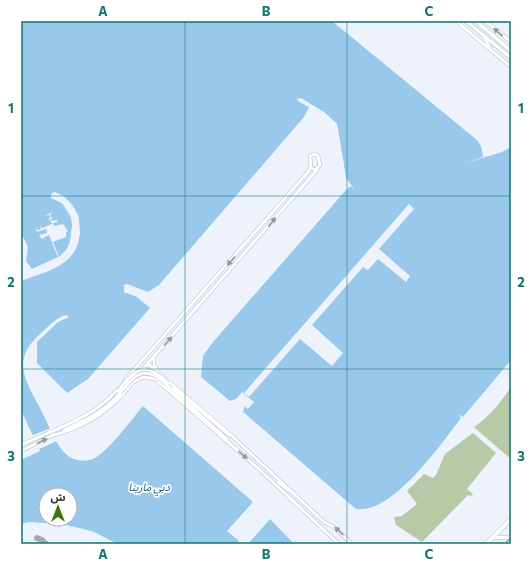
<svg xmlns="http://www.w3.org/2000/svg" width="532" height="565" font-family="Commissioner,'Noto Sans Arabic',sans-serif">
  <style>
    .green { fill: #b8c9a7 }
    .water { fill: #98c9ed; fill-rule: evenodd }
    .pier { fill: #edf2fb }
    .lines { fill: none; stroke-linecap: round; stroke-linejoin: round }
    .taxiway { stroke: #a4a8af; stroke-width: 6 }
    .tertiary-casing { stroke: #b6bcc4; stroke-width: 4 }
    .secondary-casing { stroke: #b6bcc4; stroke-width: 4.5 }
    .primary-casing { stroke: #b6bcc4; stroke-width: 5 }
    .tertiary { stroke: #fff; stroke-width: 3 }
    .secondary { stroke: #fff; stroke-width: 3.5 }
    .primary { stroke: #fff; stroke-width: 4 }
    .tram { stroke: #5c5f63; stroke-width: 1 }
    .tertiary-bridge-casing { stroke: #b6bcc4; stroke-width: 4; stroke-linecap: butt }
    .tertiary-bridge { stroke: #fff; stroke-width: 3 }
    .oneway { fill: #969798 }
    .grid { fill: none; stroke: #0f766e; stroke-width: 1; stroke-opacity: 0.55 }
    .labels { text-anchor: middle; stroke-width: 3.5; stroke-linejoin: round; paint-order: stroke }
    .water-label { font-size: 11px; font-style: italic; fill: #1e577a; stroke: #fff }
    .neatline { fill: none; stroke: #0f766e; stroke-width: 1.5 }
    .grid-label { font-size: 13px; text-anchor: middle; font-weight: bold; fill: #0f766e }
  </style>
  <rect width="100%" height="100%" fill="#edf2fb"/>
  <!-- green -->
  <g class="green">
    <path d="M 511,387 L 511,459 L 474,427 C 489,417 501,402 511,387 Z"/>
    <path d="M 473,433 L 496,453 L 467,489 L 473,494 L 471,496 L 468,495 L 422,542 L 396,525 L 394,517 L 402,516 L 417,504 L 407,491 L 424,474 L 433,478 L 436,475 L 445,454 Z"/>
  </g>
  <!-- water -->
  <g class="water">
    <path d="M 21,21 L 332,21 L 477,140 L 481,146 L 483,157 L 466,163 L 502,152 L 511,147 L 511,360 L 463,417 L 458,414 L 461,418 C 441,444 392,515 356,509 L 243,412 L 244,406 L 248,409 L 254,402 L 242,392 L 236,399 L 230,401 L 201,377 L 203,356 L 213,342 L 346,190 L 351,186 L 355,190 L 346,178 L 337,124 L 325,113 L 301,98 L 298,101 L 309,107 L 304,117 L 159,285 L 148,292 L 127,284 L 124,285 L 124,292 L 137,297 L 150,308 L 88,379 L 67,393 L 37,363 L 37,342 L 58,322 L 69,317 L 66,315 C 56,318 49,326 41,333 C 8,362 28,383 44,416 C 50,428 56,446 67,455 C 74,461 84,462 93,459 C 107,453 132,419 143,406 L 253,502 L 227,531 L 239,541 L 236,544 L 117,544 L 94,532 L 66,525 L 48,523 L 21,524 L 21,460 L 40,451 L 21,410 L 21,281 C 39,274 63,269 74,252 C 80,242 81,227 78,216 C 75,207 63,191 52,193 L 51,198 C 75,203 79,238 63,254 C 55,261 42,265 32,269 L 26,261 L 28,247 L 21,233 ZM 46,495 L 70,495 L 70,519 L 46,519 Z"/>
    <path d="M 270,519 L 294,544 L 248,544 Z"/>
  </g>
  <!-- pier -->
  <g class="pier">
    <path d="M 297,98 L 304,100 L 325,113 L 337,124 L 346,178 L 355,191 L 344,178 L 336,125 L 311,106 L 311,108 L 298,101 Z"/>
    <path d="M 55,192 L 67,200 L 78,215 L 80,233 L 78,243 L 74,252 L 63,263 L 21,281 L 21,279 L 62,262 L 72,251 L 76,242 L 78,233 L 76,216 L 66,201 L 59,196 L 53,195 L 53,198 L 58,198 L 64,202 L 73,217 L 74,225 L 72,242 L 68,250 L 60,258 L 33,271 L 30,270 L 58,257 L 49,235 L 42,239 L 39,235 L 47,233 L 46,229 L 37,232 L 35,227 L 38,230 L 41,229 L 40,225 L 42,228 L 52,224 L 51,222 L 48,223 L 51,222 L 50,219 L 47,220 L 50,218 L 49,215 L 44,216 L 53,212 L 50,215 L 51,218 L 55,217 L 51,219 L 52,221 L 57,220 L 58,222 L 53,223 L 54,226 L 63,224 L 68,231 L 66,232 L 66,237 L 53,242 L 59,257 L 67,249 L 70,241 L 72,225 L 71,217 L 62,203 L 51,198 L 52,193 Z"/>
    <path d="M 409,204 L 414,209 L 379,249 L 410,276 L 406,282 L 378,259 L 368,270 L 363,267 L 312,325 L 343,353 L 332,366 L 300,339 L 249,397 L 244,393 Z"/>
    <path d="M 244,406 L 243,412 L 358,512 L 348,506 L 241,414 L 240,409 Z"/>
    <path d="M 51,428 L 57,441 L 37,450 L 31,436 Z"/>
    <path d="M 29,522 L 58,524 L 75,527 L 94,532 L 117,544 L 92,533 L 66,527 L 48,525 L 21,526 L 21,524 Z"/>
  </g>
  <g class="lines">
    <!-- taxiway -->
    <path class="taxiway" d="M 37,538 L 42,540 L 46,544"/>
    <!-- tertiary casing -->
    <g class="tertiary-casing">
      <g id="tertiary">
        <path d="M 456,21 L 511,67"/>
        <path d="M 485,21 L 511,42"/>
        <path d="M 314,154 L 318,156 L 320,165 L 315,170 L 311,168 L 310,156 Z"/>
        <path d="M 154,356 L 154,365 L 157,370"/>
        <path d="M 147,363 L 232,436 L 324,522 L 334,527 L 352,544"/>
        <path d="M 142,370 L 317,170"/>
        <path d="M 151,375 L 260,470 L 339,544"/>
        <path d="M 124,381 L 308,172 L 310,167"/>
        <path d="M 134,382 L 143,377 L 155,379"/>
        <path d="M 166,384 L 227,439"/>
        <path d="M 174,388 L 229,435"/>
        <path d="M 64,430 C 86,420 104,412 120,393"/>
        <path d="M 54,435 C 60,434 66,431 72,429 C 100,418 118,402 136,378"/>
        <path d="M 21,445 C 55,429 94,418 118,389"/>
        <path d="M 21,451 L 55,434"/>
        <path d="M 278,482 L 288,490"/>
      </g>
    </g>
    <!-- secondary casing -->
    <g class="secondary-casing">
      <g id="secondary">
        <path d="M 466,21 L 511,58"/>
        <path d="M 476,21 L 511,51"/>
        <path d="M 484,36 L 490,49"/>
        <path d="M 494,537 L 511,538"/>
      </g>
    </g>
    <!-- primary casing -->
    <g class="primary-casing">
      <path id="primary" d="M 486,544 L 511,519"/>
    </g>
    <!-- tertiary -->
    <use href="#tertiary" class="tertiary"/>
    <!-- secondary -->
    <use href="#secondary" class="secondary"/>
    <!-- primary -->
    <use href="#primary" class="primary"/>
    <!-- tram -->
    <path class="tram" d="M 505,544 L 511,537"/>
    <!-- tertiary-bridge casing -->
    <g class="tertiary-bridge-casing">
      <g id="tertiary-bridge">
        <path d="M 118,391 C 135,369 145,360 168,383"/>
        <path d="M 120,393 C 136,374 144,364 166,384"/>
      </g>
    </g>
    <!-- tertiary-bridge -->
    <use href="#tertiary-bridge" class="tertiary-bridge"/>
  </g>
  <!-- one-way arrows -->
  <defs><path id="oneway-solid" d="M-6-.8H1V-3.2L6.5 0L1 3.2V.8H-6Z"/></defs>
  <g class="oneway">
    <use href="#oneway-solid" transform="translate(498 32) rotate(-140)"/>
    <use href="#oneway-solid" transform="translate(272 222) rotate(-51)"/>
    <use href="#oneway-solid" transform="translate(231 261) rotate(131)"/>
    <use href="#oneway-solid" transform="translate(168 341) rotate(-48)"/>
    <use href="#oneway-solid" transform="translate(42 441) rotate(-26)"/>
    <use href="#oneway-solid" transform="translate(243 455) rotate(41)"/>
    <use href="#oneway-solid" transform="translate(339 531) rotate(-137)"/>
  </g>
  <!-- grid -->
  <path class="grid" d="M 185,21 L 185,544M 347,21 L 347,544M 21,196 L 511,196M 21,369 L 511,369"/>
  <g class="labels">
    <!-- water labels -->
    <g class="water-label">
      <text x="149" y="491">دبي مارينا</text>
    </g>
  </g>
  <!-- border -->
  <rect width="532" height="565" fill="none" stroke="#ffffff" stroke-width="44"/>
  <!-- north arrow -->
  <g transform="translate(58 507)"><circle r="19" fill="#ffffff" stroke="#abacad"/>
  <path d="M0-3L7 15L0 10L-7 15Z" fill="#3c780f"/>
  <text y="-6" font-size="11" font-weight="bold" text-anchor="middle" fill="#2d2f32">ش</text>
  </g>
  <rect x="22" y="22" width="488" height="521" class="neatline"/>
  <g class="grid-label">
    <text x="103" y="16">A</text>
    <text x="266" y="16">B</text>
    <text x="429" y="16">C</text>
    <text x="11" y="113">1</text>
    <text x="521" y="113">1</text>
    <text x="11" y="287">2</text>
    <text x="521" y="287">2</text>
    <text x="11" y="461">3</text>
    <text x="521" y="461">3</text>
    <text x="103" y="559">A</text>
    <text x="266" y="559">B</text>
    <text x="429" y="559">C</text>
  </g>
</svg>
